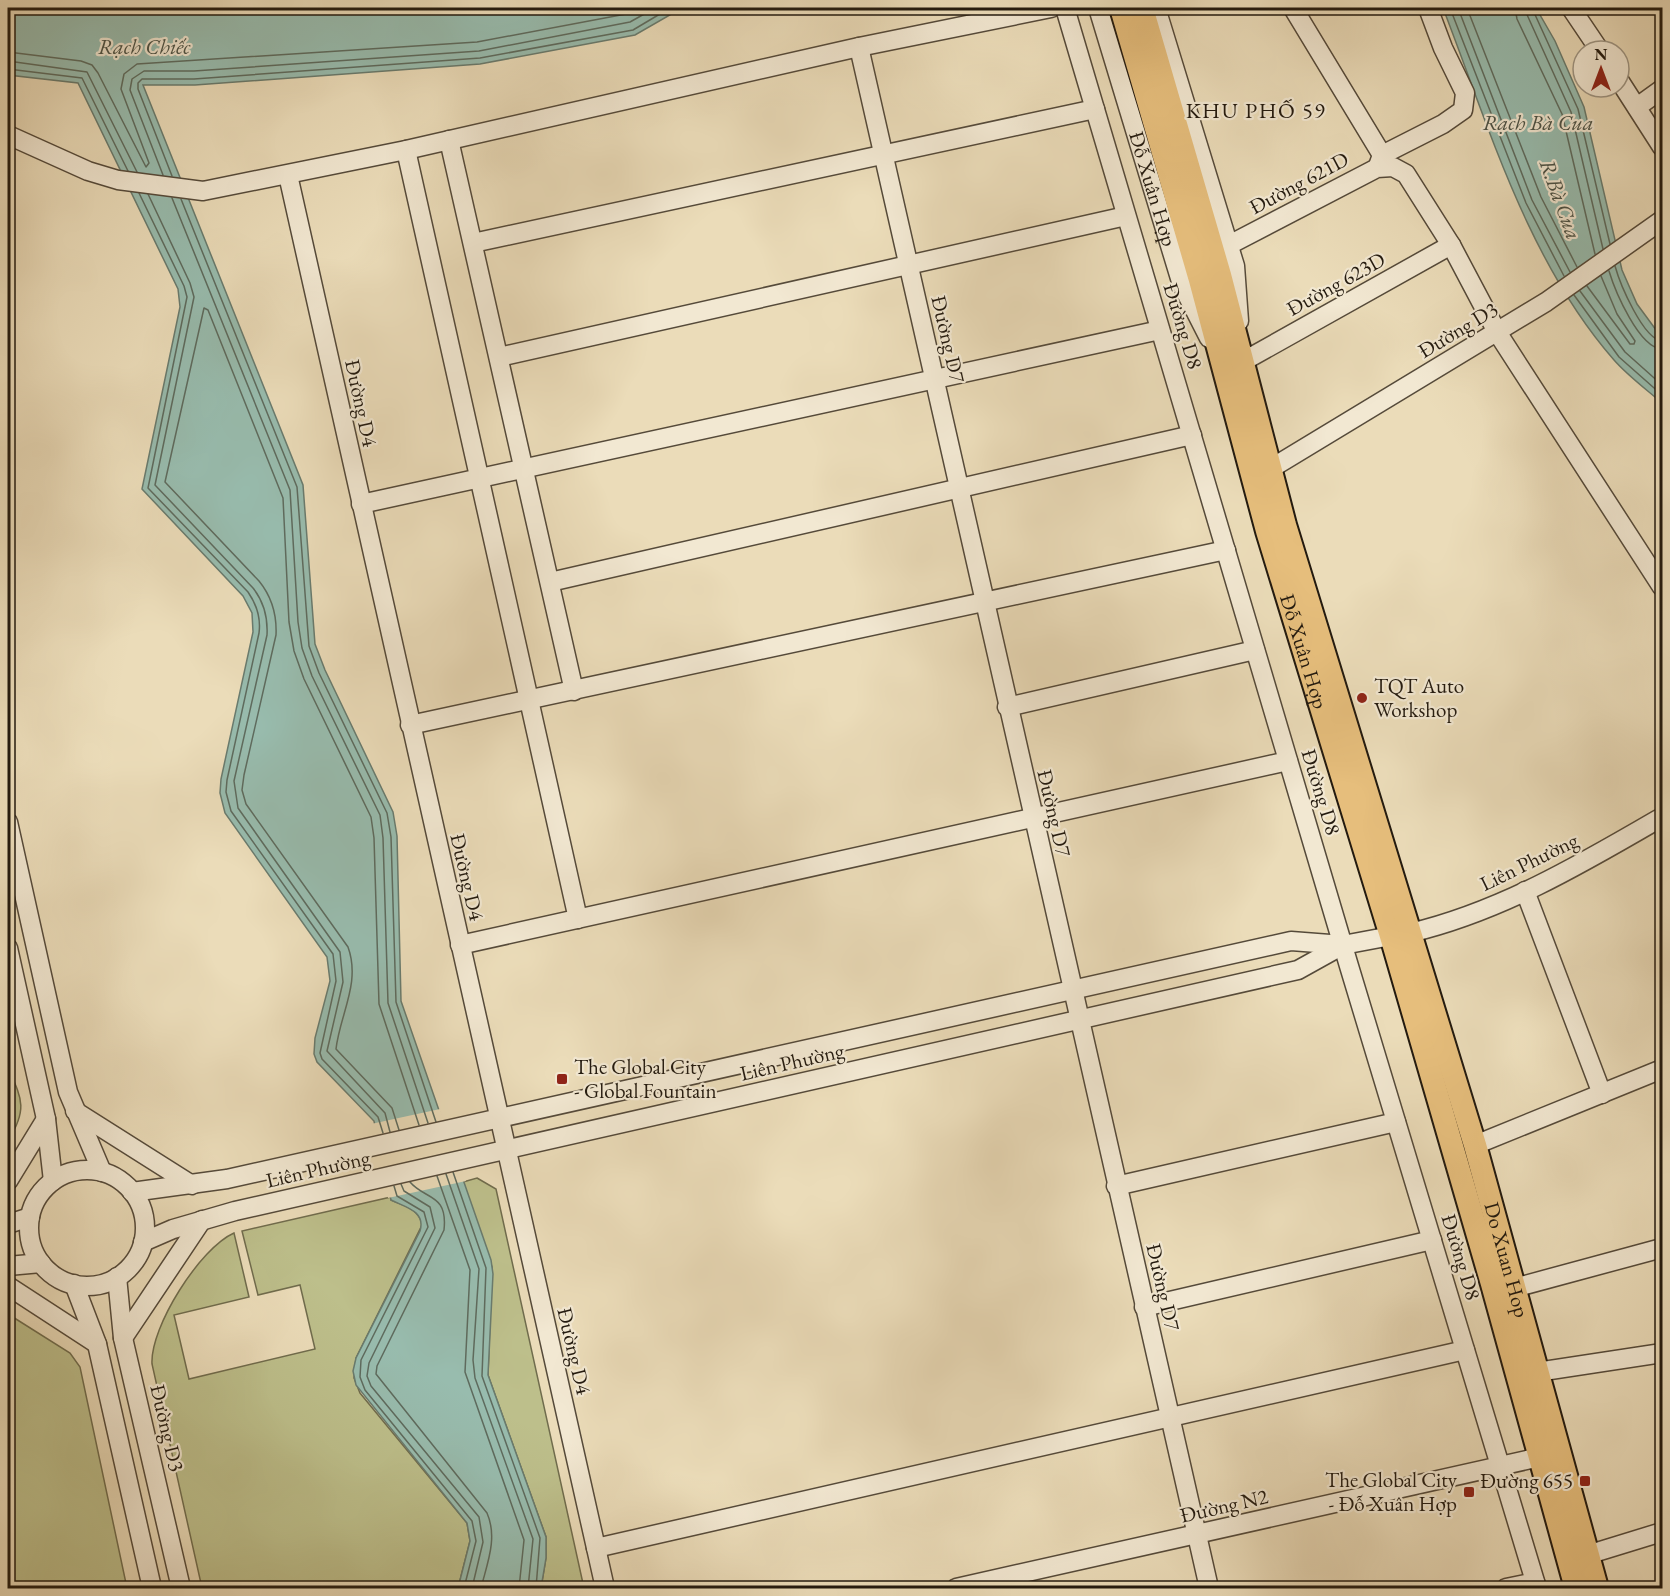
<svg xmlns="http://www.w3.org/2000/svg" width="1670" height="1596" font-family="'EB Garamond',serif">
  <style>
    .green { fill: #bdbf8b; stroke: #706c4d; stroke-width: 1.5 }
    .water { fill: #98bcae; stroke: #697b6e; stroke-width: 1.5 }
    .pier { fill: #ebdcb9 }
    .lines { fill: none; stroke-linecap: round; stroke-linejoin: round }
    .shore { stroke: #5e6b5e; stroke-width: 1.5 }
    .minor-casing { stroke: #554a3a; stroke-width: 21 }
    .major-casing { stroke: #231a0f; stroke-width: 26 }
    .minor { stroke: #f2e8d2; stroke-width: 18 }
    .major { stroke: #e6be7c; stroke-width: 22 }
    .poi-dot { fill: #8f2418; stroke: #f2e8d2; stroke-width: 2 }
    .labels { text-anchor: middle; stroke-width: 4.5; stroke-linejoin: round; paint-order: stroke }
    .street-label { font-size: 21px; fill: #231a0f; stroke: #f2e8d2 }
    .poi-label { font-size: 21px; fill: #231a0f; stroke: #f2e8d2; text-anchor: start }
    .water-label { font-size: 22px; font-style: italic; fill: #4c5347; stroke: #f2e8d2 }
    .neighbourhood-label { font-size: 22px; letter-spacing: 1.5px; fill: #231a0f; stroke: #f2e8d2 }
  </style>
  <rect width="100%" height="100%" fill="#ebdcb9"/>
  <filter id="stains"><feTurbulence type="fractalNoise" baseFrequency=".00333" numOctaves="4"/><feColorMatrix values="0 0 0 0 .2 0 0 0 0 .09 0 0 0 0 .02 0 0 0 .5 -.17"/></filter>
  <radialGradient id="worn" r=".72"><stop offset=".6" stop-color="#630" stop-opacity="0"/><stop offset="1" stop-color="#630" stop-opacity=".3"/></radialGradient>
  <!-- green -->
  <g class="green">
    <path d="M 8,1068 C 22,1099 28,1109 8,1141 Z"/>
    <path d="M 477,1178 L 496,1189 L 584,1588 L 541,1588 L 546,1558 L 546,1537 L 488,1375 L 492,1267 L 463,1182 Z"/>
    <path d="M 391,1197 L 391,1200 C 404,1206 420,1209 422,1225 L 356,1358 L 354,1378 L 360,1393 L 467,1523 L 470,1541 L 458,1588 L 202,1588 L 152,1364 C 150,1327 200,1248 234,1233 L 249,1297 L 174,1315 L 189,1379 L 315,1349 L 300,1285 L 258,1295 L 242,1231 Z"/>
    <path d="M 8,1314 L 70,1353 L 80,1367 L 127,1588 L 8,1588 Z"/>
  </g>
  <!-- water -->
  <g class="water">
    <path d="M 8,8 L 682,8 L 635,35 L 480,64 L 195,85 L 143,85 L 303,485 L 315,644 L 325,670 L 393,812 L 397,836 L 401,1001 L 491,1260 L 493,1274 L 488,1375 L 546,1537 L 546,1558 L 541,1588 L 458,1588 L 470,1541 L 467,1523 L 356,1385 L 353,1371 L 356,1358 L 420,1231 C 426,1211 405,1207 391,1200 L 374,1121 L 317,1062 L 314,1054 L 315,1038 L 330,981 L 327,957 L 225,813 L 220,793 L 221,779 L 253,632 L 252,613 L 243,596 L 142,489 L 180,307 L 178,289 L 78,83 L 8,75 Z"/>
    <path d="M 1443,8 L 1536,8 L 1555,41 L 1584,107 L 1622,270 L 1637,304 L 1662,338 L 1662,403 C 1646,389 1628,376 1614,360 C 1528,262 1489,127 1443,8 Z"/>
  </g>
  <!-- pier -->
  <path class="pier" d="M 440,1109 L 466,1181 L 388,1198 L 371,1124 Z"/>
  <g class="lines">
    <!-- shore -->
    <g class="shore">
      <path d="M 1450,8 L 1526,203 L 1564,276"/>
      <path d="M 1458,8 L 1532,200 L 1570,272"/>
      <path d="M 1467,8 L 1541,197 L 1577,267"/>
      <path d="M 1515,8 L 1517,19 L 1562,114 L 1595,254"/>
      <path d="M 1524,8 L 1571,112 L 1603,249"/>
      <path d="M 1532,8 L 1578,109 L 1610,244"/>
      <path d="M 8,52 L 81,61 L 92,65 L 98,73 L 146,167 L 149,163 L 121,89 L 124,74 L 137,64 L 477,42 L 626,14 L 638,8"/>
      <path d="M 8,61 L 87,72 L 137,172"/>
      <path d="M 8,69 L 82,78 L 128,171"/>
      <path d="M 163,175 L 130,90 L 132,79 L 144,71 L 194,71 L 479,51 L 630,22 L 655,8"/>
      <path d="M 172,176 L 138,89 L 138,83 L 142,79 L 194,79 L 480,58 L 633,30 L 670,8"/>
      <path d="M 139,193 L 184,286 L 187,297 L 148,488 L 248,592 C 257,605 261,618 259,633 L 227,780 L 226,792 L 231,811 L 333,954 L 336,981 L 320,1053 L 322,1059 L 378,1117 L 383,1133"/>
      <path d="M 148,194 L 190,283 L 194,297 L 155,485 L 253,588 C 264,602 268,617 267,635 L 234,781 L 238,808 L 340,952 L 343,982 L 327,1051 L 385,1113 L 390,1132"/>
      <path d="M 172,198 L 290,490 L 298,622 L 302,648 L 312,676 L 380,815 L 383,838 L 388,1003 L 428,1123"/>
      <path d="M 181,199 L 297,487 L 309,646 L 319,673 L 387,813 L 391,837 L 396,1002 L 436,1122"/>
      <path d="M 1615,266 C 1620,284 1643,339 1662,341"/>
      <path d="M 1609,271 C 1615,291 1639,348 1662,349"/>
      <path d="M 1587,286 L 1630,344 L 1634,344 L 1635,341 L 1617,314 L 1601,276"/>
      <path d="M 1580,291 L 1625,352 L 1662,385"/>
      <path d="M 1574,295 L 1619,357 L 1662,395"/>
      <path d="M 399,1130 L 392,1108 L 336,1049 C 340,1014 361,983 348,947 L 246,804 L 242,790 L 244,775 L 276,635 C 277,614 272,597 259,581 L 165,482 L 204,308 L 208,310 L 283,498 L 289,622 L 294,651 L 304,679 L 371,817 L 374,838 L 379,1004 L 419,1125"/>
      <path d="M 453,1172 L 486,1268 L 482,1376 L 540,1538 L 536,1588"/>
      <path d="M 446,1174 L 479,1269 L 473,1360 L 475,1378 L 533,1539 L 528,1588"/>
      <path d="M 437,1176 L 470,1270 L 465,1372 L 524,1540 L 519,1588"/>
      <path d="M 410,1182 C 425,1200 448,1193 444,1230 L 377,1366 L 376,1374 L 487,1513 C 498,1538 487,1564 481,1588"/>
      <path d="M 401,1184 L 404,1191 L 430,1207 L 435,1228 L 369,1363 L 367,1376 L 371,1386 L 479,1517 L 483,1542 L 472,1588"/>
      <path d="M 394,1186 L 397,1196 L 424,1212 L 428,1227 L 361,1360 L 360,1377 L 365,1390 L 472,1521 L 476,1541 L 464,1588"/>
    </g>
    <!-- minor casing -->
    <g class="minor-casing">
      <g id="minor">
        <path d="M 1065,8 L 1349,966 L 1537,1588"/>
        <path id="s1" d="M 1098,8 L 1182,285 L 1209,338"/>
        <path d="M 1156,8 L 1235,266 L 1239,321"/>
        <path d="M 1293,8 L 1382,155 L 1378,166"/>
        <path d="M 1571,8 L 1600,51"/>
        <path d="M 859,47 L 1209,1588"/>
        <path d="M 1619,80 L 1662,147"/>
        <path d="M 1637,107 L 1662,89"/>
        <path d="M 8,135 L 88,171 L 118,180 L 203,191 L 406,150 L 859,47 L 1051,8"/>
        <path d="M 449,140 L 574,691"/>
        <path d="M 406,150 L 578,919"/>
        <path d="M 1382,155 L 1443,124 L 1463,110 L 1465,93 L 1443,48 L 1428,8"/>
        <path d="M 288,175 L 605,1588"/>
        <path d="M 473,243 L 1095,109"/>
        <path d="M 1229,245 L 1377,168 L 1393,167 L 1406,174 L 1451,245 L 1497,332 L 1662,587"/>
        <path d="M 1242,351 L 1242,362 L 1451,245"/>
        <path d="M 499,357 L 1126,216"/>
        <path d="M 1270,469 L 1546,302 L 1662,220"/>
        <path d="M 361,504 L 1160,330"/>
        <path d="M 550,582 L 1192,435"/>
        <path d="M 1007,707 L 1255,650"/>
        <path d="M 410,725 L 1226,550"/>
        <path d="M 8,822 L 68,1092 L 102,1172"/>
        <path d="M 1525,891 L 1602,1094"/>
        <path d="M 1410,933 C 1500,912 1583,863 1662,817"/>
        <path d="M 460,945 L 1288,761"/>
        <path d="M 8,948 L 46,1119 L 53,1181"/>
        <path d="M 75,1111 L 192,1185"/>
        <path d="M 1475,1145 L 1662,1069"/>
        <circle cx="87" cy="1228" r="58"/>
        <path d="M 8,1181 L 46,1119"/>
        <path d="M 1116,1186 L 1396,1122"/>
        <path d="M 132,1192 L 227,1179 L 1291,941 L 1343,945 L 1391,936"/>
        <path d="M 8,1224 L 30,1217"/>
        <path d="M 143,1242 L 173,1229 L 235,1211 L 1298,970 L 1343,945"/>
        <path d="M 8,1266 L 41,1263"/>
        <path d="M 117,1277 L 123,1338 L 181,1588"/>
        <path d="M 74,1284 L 97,1344 L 152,1588"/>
        <path d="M 8,1286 L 97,1344"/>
        <path d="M 1514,1288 L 1662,1248"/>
        <path d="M 1144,1307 L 1432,1240"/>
        <path d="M 123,1338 L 202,1220"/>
        <path d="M 1537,1372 L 1662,1353"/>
        <path d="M 596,1548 L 1465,1350"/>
        <path d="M 1587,1555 L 1662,1532"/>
        <path d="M 956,1588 L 1540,1457"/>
        <path d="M 1506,1588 L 1535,1582"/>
      </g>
    </g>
    <!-- major casing -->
    <g class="major-casing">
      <g id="major">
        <path id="s2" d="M 1121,8 L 1200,280 L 1267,531 L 1391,936 L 1492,1284 L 1576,1588"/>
        <path id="s3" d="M 1142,8 L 1220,275 L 1285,525 L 1475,1145 L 1597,1588"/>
      </g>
    </g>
    <!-- minor -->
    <use href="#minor" class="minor"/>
    <!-- major -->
    <use href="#major" class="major"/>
  </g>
  <!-- markers -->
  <g class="poi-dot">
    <circle cx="1362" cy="698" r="6"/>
    <rect x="556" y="1073" width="12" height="12" rx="3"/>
    <rect x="1579" y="1475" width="12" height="12" rx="3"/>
    <rect x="1463" y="1486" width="12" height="12" rx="3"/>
  </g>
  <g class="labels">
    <!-- street labels -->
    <g class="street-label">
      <text transform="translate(1299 183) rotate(-28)" y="7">Đường 621D</text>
      <text dy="7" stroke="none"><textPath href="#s1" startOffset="189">Đỗ Xuân Hợp</textPath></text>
      <text transform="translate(1336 284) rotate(-29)" y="7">Đường 623D</text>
      <text transform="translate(1183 326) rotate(73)" y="7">Đường D8</text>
      <text transform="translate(1458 330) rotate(-31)" y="7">Đường D3</text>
      <text transform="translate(948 339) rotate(77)" y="7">Đường D7</text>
      <text transform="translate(361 403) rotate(78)" y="7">Đường D4</text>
      <text dy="7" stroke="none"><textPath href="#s2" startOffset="669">Đỗ Xuân Hợp</textPath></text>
      <text transform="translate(1321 792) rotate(73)" y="7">Đường D8</text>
      <text transform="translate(1054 813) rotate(77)" y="7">Đường D7</text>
      <text transform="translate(1529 862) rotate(-26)" y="7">Liên Phường</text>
      <text transform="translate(467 877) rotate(77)" y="7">Đường D4</text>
      <text transform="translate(792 1062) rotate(-13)" y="7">Liên Phường</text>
      <text transform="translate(318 1169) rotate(-13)" y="7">Liên Phường</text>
      <text transform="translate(1461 1257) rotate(73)" y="7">Đường D8</text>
      <text dy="7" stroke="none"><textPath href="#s3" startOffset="1304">Do Xuan Hop</textPath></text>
      <text transform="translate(1163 1287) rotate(77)" y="7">Đường D7</text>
      <text transform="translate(574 1351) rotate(77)" y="7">Đường D4</text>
      <text transform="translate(167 1428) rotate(77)" y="7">Đường D3</text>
      <text transform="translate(1224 1506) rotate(-13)" y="7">Đường N2</text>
    </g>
    <!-- poi labels -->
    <g class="poi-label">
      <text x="1374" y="693">TQT Auto<tspan x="1374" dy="24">Workshop</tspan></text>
      <text x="574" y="1074">The Global City<tspan x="574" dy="24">- Global Fountain</tspan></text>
      <text x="1457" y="1487" text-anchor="end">The Global City<tspan x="1457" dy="24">- Đỗ Xuân Hợp</tspan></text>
      <text x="1573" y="1488" text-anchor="end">Đường 655</text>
    </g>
    <!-- water labels -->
    <g class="water-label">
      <text x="144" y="54">Rạch Chiếc</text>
      <text x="1538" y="130">Rạch Bà Cua</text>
      <text transform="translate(1561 199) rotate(70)" y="8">R.Bà Cua</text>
    </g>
    <!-- neighbourhood labels -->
    <g class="neighbourhood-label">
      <text x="1256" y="118">KHU PHỐ 59</text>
    </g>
  </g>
  <!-- margin -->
  <rect width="1670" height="1596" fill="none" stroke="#ebdcb9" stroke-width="30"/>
  <rect x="9" y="9" width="1652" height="1578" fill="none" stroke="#231a0f" stroke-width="3"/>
  <rect x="15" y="15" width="1640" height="1566" fill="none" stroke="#231a0f" stroke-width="1.5"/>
  <!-- north arrow -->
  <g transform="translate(1601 69)"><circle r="28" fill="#f2e8d2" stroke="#9f9684" stroke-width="1.5"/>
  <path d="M0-4.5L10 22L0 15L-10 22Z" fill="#8f2418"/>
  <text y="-9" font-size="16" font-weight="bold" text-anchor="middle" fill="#231a0f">N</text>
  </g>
  <rect width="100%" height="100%" filter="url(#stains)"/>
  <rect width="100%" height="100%" fill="url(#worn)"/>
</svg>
